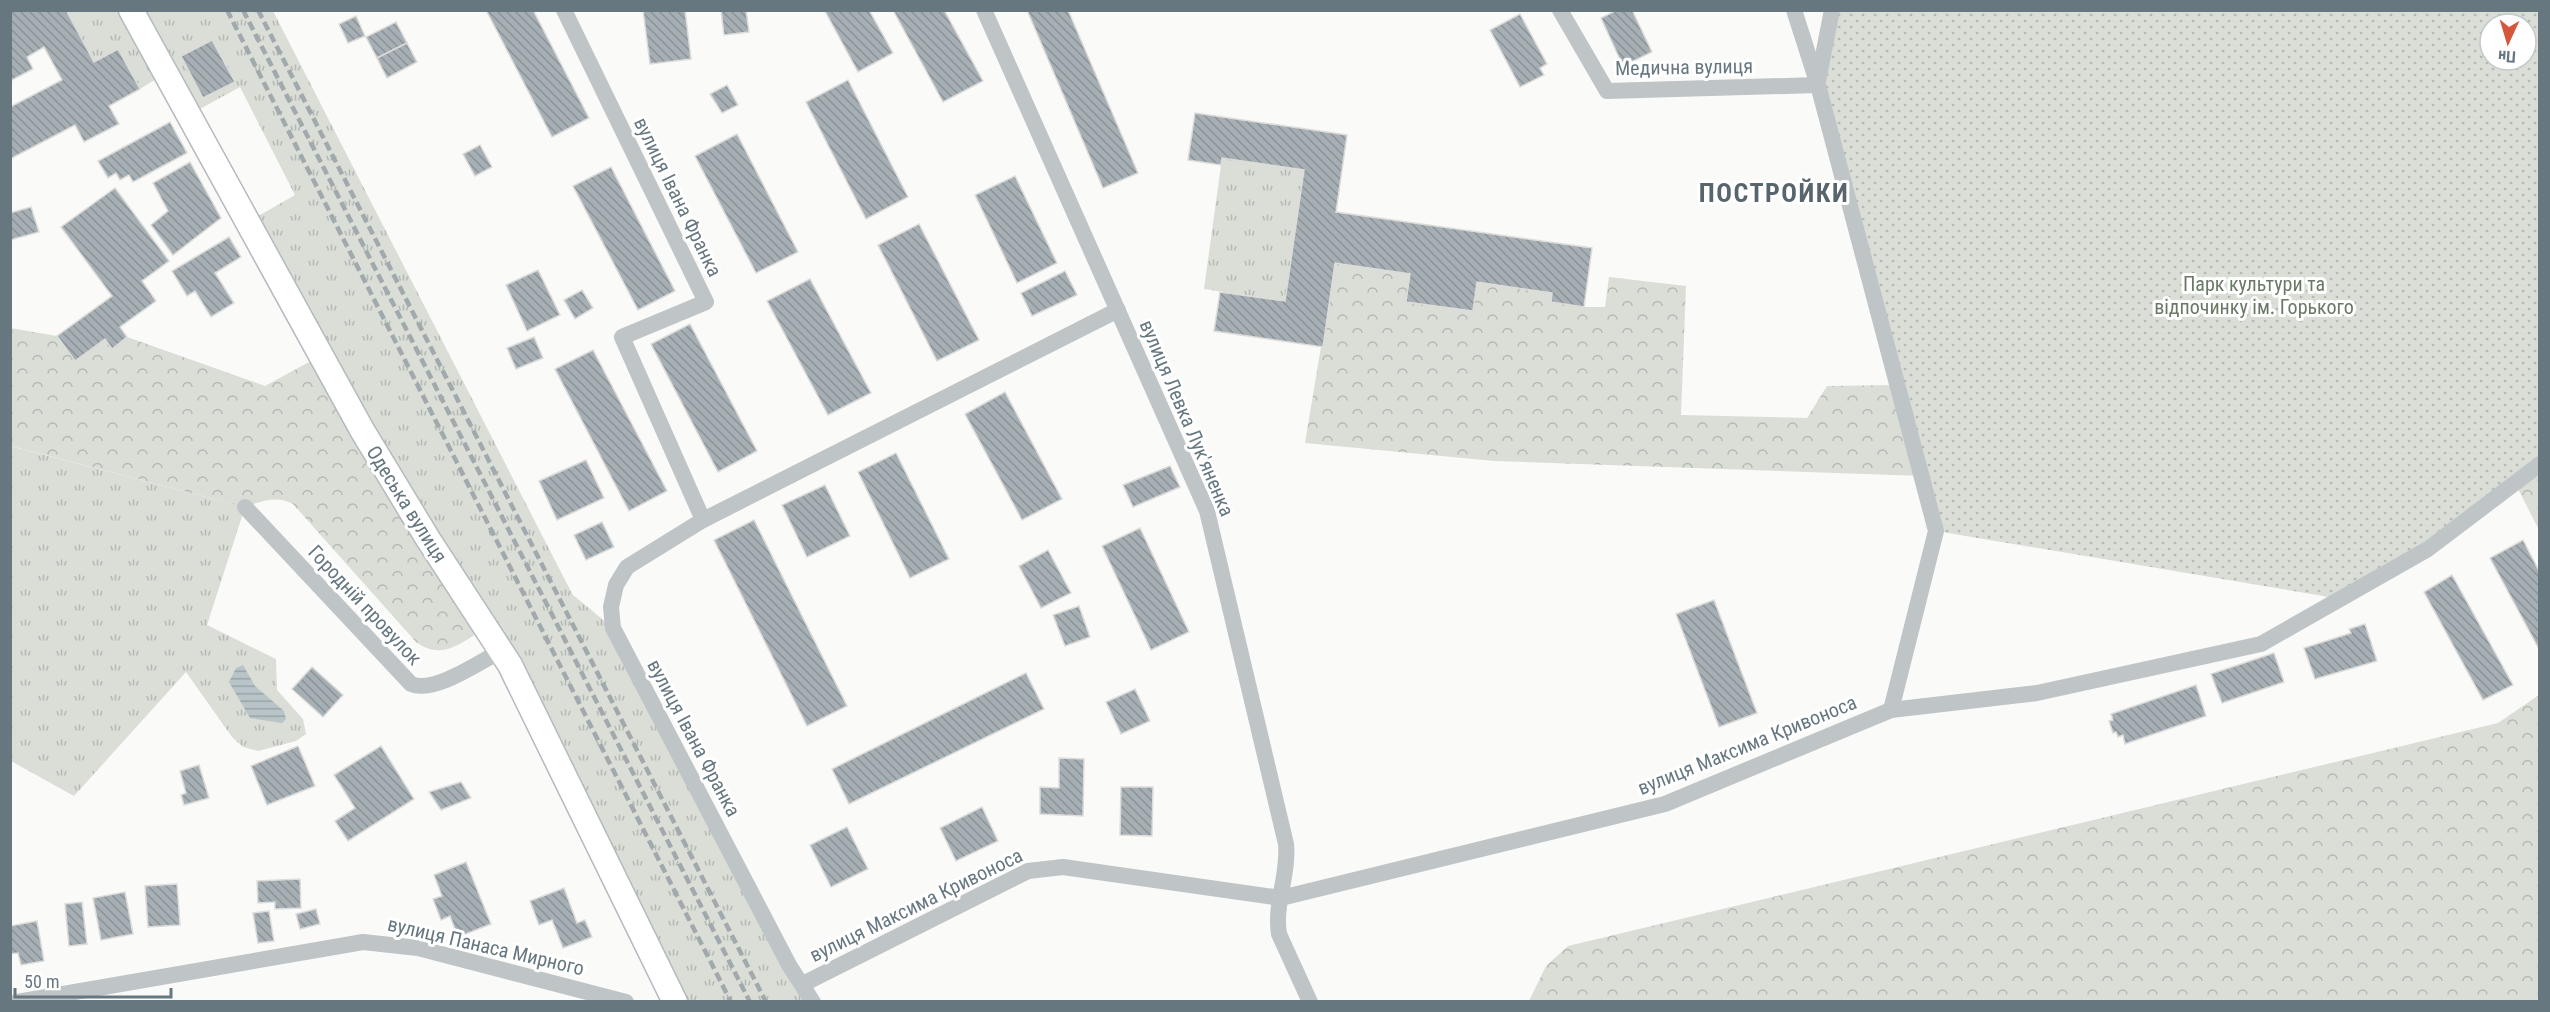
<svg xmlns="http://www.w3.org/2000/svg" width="2550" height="1012" font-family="'Roboto Condensed',sans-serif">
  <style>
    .grass { fill: url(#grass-tufts) }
    .forest { fill: url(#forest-crowns) }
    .park { fill: url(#park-dots); fill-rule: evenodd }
    .water { fill: url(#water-rules) }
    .building { fill: url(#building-back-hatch); stroke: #dcdcda; stroke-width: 1.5 }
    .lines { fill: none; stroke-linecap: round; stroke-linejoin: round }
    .secondary-casing { stroke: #b4babe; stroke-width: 27 }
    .minor { stroke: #bfc4c7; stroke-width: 16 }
    .secondary { stroke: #fff; stroke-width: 24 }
    .rail { stroke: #a1a9ad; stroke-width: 4.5; stroke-dasharray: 9 4.5; stroke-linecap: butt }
    .labels { text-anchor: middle; stroke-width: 6; stroke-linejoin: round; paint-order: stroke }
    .street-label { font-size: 20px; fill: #667780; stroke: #fff }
    .park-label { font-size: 20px; fill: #6a7966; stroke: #fff }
    .district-label { font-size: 26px; font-weight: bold; letter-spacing: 1.5px; fill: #59656c; stroke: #fff }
  </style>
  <defs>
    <pattern id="grass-tufts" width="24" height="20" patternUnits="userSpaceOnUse" patternTransform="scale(1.5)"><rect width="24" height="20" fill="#daded7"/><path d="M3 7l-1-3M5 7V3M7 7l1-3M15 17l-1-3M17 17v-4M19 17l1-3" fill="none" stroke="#b5b9b4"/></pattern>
    <pattern id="forest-crowns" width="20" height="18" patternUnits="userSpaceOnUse" patternTransform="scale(1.5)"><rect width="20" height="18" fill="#daded7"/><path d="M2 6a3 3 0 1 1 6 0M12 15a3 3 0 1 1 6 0" fill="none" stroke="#b5b9b4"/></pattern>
    <pattern id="park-dots" width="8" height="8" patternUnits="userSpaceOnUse" patternTransform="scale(1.5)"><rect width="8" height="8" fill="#daded7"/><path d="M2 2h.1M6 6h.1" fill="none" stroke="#b5b9b4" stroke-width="1.8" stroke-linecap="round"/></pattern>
    <pattern id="water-rules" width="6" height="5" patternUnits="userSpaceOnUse" patternTransform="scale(1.5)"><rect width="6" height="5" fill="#b8c4c8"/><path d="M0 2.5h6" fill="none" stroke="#99a4a8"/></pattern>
    <pattern id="building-back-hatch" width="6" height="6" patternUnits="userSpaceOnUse" patternTransform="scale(1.5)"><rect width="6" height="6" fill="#a6afb4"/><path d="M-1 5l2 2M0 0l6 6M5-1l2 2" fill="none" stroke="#8b9398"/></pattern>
  </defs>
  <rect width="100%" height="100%" fill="#fafaf8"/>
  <!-- grass -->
  <g class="grass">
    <path d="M 66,11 L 273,11 L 564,578 L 573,595 L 613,628 L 813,1001 L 675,1001 L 510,665 L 248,222 L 295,195 L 240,87 L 189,115 L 166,73 L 140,89 L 118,49 L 94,62 Z"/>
    <path d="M 1222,158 L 1304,170 L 1285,301 L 1204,289 Z"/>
    <path d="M 10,446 L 245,507 L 207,625 L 276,659 L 277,690 L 303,719 L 306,734 L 296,741 L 258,751 L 243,747 L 232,737 L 186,672 L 74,796 L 11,761 Z"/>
  </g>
  <!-- forest -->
  <g class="forest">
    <path d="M 1335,263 L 1410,274 L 1407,302 L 1472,311 L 1477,282 L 1552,293 L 1584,307 L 1605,307 L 1609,277 L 1686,286 L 1681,415 L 1807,418 L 1827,386 L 1898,385 L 1922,476 L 1494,461 L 1305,443 Z"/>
    <path d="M 10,328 L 57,336 L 75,360 L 105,339 L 112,348 L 127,337 L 265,386 L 320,356 L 488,627 C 462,641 444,662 416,642 L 293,504 C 276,495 262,501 245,507 L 11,446 Z"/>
    <path d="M 2539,464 L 2539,530 L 2515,483 Z"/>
    <path d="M 2539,695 L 2539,1001 L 1529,1001 L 1546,966 L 1568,946 L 2498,723 Z"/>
  </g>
  <!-- park -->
  <path class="park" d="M 1832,11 L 2539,11 L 2539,464 L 2341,599 L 1936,531 L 1818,85 ZM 2490,24 L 2526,24 L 2526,60 L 2490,60 Z"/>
  <!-- water -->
  <path class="water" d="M 243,665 L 255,686 L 284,711 L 286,719 L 282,723 L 250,718 L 229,682 L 236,668 Z"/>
  <!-- building -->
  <g class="building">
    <path d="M 10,10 L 66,10 L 94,62 L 118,49 L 140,89 L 109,106 L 119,124 L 84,142 L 75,125 L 10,159 L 10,107 L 62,80 L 44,47 L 27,57 L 33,69 L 10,81 Z"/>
    <path d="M 486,10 L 533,10 L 589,118 L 552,137 Z"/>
    <path d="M 643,10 L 685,10 L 691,59 L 650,64 Z"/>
    <path d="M 721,10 L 746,10 L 749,32 L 724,35 Z"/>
    <path d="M 869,10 L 893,53 L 858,72 L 825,11 Z"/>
    <path d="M 893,10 L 944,10 L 983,81 L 943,102 Z"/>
    <path d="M 1027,10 L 1068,10 L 1138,173 L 1103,188 Z"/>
    <path d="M 1617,10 L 1632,10 L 1652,52 L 1623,66 L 1601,18 Z"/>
    <path d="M 1520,14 L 1547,64 L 1540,68 L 1544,75 L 1520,87 L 1490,30 Z"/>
    <path d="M 356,16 L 365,36 L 348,43 L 339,24 Z"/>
    <path d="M 396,22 L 407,43 L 377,58 L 366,37 Z"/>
    <path d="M 212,40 L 235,82 L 203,98 L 181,56 Z"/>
    <path d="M 407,43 L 417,62 L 387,78 L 377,58 Z"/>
    <path d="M 848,80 L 908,197 L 866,219 L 806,102 Z"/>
    <path d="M 727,85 L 738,105 L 722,113 L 710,94 Z"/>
    <path d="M 1195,113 L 1347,135 L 1336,212 L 1592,248 L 1584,307 L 1551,302 L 1552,293 L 1477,282 L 1473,311 L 1406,302 L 1410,274 L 1335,263 L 1323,347 L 1214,331 L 1220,292 L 1285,301 L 1304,170 L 1222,158 L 1221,165 L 1188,160 Z"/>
    <path d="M 170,122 L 187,153 L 133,182 L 129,175 L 120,180 L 116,173 L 108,178 L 98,161 Z"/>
    <path d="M 737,134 L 798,252 L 756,273 L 695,156 Z"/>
    <path d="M 480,145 L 492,167 L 475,176 L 463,154 Z"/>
    <path d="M 190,162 L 221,218 L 173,255 L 151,225 L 168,211 L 153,183 Z"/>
    <path d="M 611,167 L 675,291 L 638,310 L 573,186 Z"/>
    <path d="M 1015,176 L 1057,263 L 1017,283 L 975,195 Z"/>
    <path d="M 115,188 L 169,261 L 142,281 L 156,301 L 120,327 L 127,337 L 112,349 L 105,339 L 75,361 L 57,336 L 112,296 L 61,227 Z"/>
    <path d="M 31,207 L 39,232 L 10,240 L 10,213 Z"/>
    <path d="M 919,224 L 979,340 L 937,361 L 878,245 Z"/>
    <path d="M 229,237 L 241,257 L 215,273 L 234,303 L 211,317 L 195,291 L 187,296 L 172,271 Z"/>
    <path d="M 538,270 L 560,315 L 527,331 L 506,285 Z"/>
    <path d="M 1065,271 L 1077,295 L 1032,316 L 1021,293 Z"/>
    <path d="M 810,279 L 871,393 L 828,415 L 767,301 Z"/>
    <path d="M 582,290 L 593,308 L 575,319 L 564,300 Z"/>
    <path d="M 690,324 L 757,451 L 718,472 L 651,344 Z"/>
    <path d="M 534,337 L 543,358 L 516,369 L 507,348 Z"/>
    <path d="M 593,350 L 667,491 L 629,511 L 555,369 Z"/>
    <path d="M 1005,392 L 1062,499 L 1022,520 L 965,414 Z"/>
    <path d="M 896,453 L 949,559 L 910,578 L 858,472 Z"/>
    <path d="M 586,460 L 604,498 L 557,520 L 539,481 Z"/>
    <path d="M 1170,466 L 1180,487 L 1133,507 L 1123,485 Z"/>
    <path d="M 825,485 L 850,536 L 807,557 L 782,505 Z"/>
    <path d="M 754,520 L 847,706 L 807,726 L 714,540 Z"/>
    <path d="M 602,522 L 614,547 L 586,560 L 574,535 Z"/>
    <path d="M 1140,528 L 1189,632 L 1151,650 L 1102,546 Z"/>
    <path d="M 2523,540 L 2540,573 L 2540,651 L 2490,558 Z"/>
    <path d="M 1048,550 L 1071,593 L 1041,608 L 1019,566 Z"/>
    <path d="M 2452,575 L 2513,685 L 2483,700 L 2424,592 Z"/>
    <path d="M 1714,600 L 1757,713 L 1719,727 L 1676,614 Z"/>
    <path d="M 1079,606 L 1090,637 L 1065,646 L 1053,615 Z"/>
    <path d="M 2365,624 L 2377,661 L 2315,679 L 2304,648 L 2351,633 L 2349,629 Z"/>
    <path d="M 2274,653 L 2284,682 L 2222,703 L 2211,674 Z"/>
    <path d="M 312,667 L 343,695 L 323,717 L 292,689 Z"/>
    <path d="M 1026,673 L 1044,709 L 849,804 L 832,769 Z"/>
    <path d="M 2196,685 L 2206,716 L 2125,744 L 2123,735 L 2118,737 L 2116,732 L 2113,733 L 2109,721 L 2113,720 L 2111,714 Z"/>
    <path d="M 1135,689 L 1150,721 L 1121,734 L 1106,702 Z"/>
    <path d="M 298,746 L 315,786 L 267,805 L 251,766 Z"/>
    <path d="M 381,746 L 414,799 L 348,841 L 335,821 L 355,808 L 334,775 Z"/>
    <path d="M 1059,758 L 1084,759 L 1083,816 L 1040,814 L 1040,787 L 1059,788 Z"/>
    <path d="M 199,765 L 209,798 L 184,805 L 181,795 L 186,793 L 180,771 Z"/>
    <path d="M 461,782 L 471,798 L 441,810 L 429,792 Z"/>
    <path d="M 1121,787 L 1153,787 L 1152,836 L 1120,835 Z"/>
    <path d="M 982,807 L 998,841 L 956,861 L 940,828 Z"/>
    <path d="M 847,827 L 868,869 L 831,887 L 810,845 Z"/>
    <path d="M 466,862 L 491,924 L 458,937 L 450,916 L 441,920 L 433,899 L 442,896 L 434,875 Z"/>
    <path d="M 300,879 L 301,908 L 275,909 L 275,902 L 258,903 L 257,881 Z"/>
    <path d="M 177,884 L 180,925 L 148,927 L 145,886 Z"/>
    <path d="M 564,888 L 577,923 L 585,920 L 592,937 L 563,948 L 552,920 L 539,925 L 530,901 Z"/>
    <path d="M 125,892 L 133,934 L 101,940 L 93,898 Z"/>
    <path d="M 82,902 L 87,944 L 69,946 L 65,904 Z"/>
    <path d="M 316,909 L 320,924 L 300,929 L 296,914 Z"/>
    <path d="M 269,911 L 274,941 L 258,943 L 253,913 Z"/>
    <path d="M 37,921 L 44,961 L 21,965 L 18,953 L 10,954 L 10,926 Z"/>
  </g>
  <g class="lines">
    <!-- secondary casing -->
    <g class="secondary-casing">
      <path id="secondary" d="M 131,10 L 362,430 L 428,539 L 510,665 L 675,1002"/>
    </g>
    <!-- minor -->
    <g class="minor">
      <path d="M 564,10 L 706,302 L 622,337 L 703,520"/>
      <path d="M 984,10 L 1207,511 L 1286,844 C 1289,875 1274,904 1279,934 L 1310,1002"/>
      <path d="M 1560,10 L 1607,91 L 1818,85"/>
      <path d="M 1794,10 L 1818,85 L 1936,531 L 1891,710"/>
      <path d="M 1818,81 L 1832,10"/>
      <path d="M 245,507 L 411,684 C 434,694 479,662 501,651"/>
      <path d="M 803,984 L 1028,871 L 1063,867 L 1281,898 L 1665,804 L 1891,710 L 2037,693 L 2261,644 L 2428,549 L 2540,464"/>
      <path d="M 17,1002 L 363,942 L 418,948 L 626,1002"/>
      <path d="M 813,1002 L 789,965 L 613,628 L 611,607 L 616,585 L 627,567 L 703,520 L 1118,310"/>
    </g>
    <!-- secondary -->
    <use href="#secondary" class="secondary"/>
    <!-- rail -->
    <g class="rail">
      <path d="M 227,10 L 731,1002"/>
      <path d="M 243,10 L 750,1002"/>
      <path d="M 258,10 L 766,1002"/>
    </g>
  </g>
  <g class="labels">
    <!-- street labels -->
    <g class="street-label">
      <text transform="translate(1684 67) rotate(-1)" y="7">Медична вулиця</text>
      <text transform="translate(678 197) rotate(64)" y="7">вулиця Івана Франка</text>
      <text transform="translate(1187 418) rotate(67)" y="7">вулиця Левка Лук'яненка</text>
      <text transform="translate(407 504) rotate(58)" y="7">Одеська вулиця</text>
      <text transform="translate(365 605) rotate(47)" y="7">Городній провулок</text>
      <text transform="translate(694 738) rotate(62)" y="7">вулиця Івана Франка</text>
      <text transform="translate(1747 745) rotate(-22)" y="7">вулиця Максима Кривоноса</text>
      <text transform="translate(916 905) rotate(-26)" y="7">вулиця Максима Кривоноса</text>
      <text transform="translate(486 946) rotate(13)" y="7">вулиця Панаса Мирного</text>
    </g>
    <!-- park labels -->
    <g class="park-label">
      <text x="2254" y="291">Парк культури та<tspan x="2254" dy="23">відпочинку ім. Горького</tspan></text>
    </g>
    <!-- district labels -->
    <g class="district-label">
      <text x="1774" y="202">ПОСТРОЙКИ</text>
    </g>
  </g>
  <!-- border -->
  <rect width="2550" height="1012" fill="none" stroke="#667780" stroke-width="24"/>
  <!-- north arrow -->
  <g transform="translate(2508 42) rotate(184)"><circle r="28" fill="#ffffff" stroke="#c2c9cc" stroke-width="1.5"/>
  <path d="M0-4.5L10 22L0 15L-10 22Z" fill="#d5553d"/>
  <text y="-9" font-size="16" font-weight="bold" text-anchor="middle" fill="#667780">Пн</text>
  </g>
  <!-- scale -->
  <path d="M15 988v9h156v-9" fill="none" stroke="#667780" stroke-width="3"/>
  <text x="24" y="988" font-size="18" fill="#667780" stroke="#ffffff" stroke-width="4.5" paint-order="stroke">50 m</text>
</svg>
